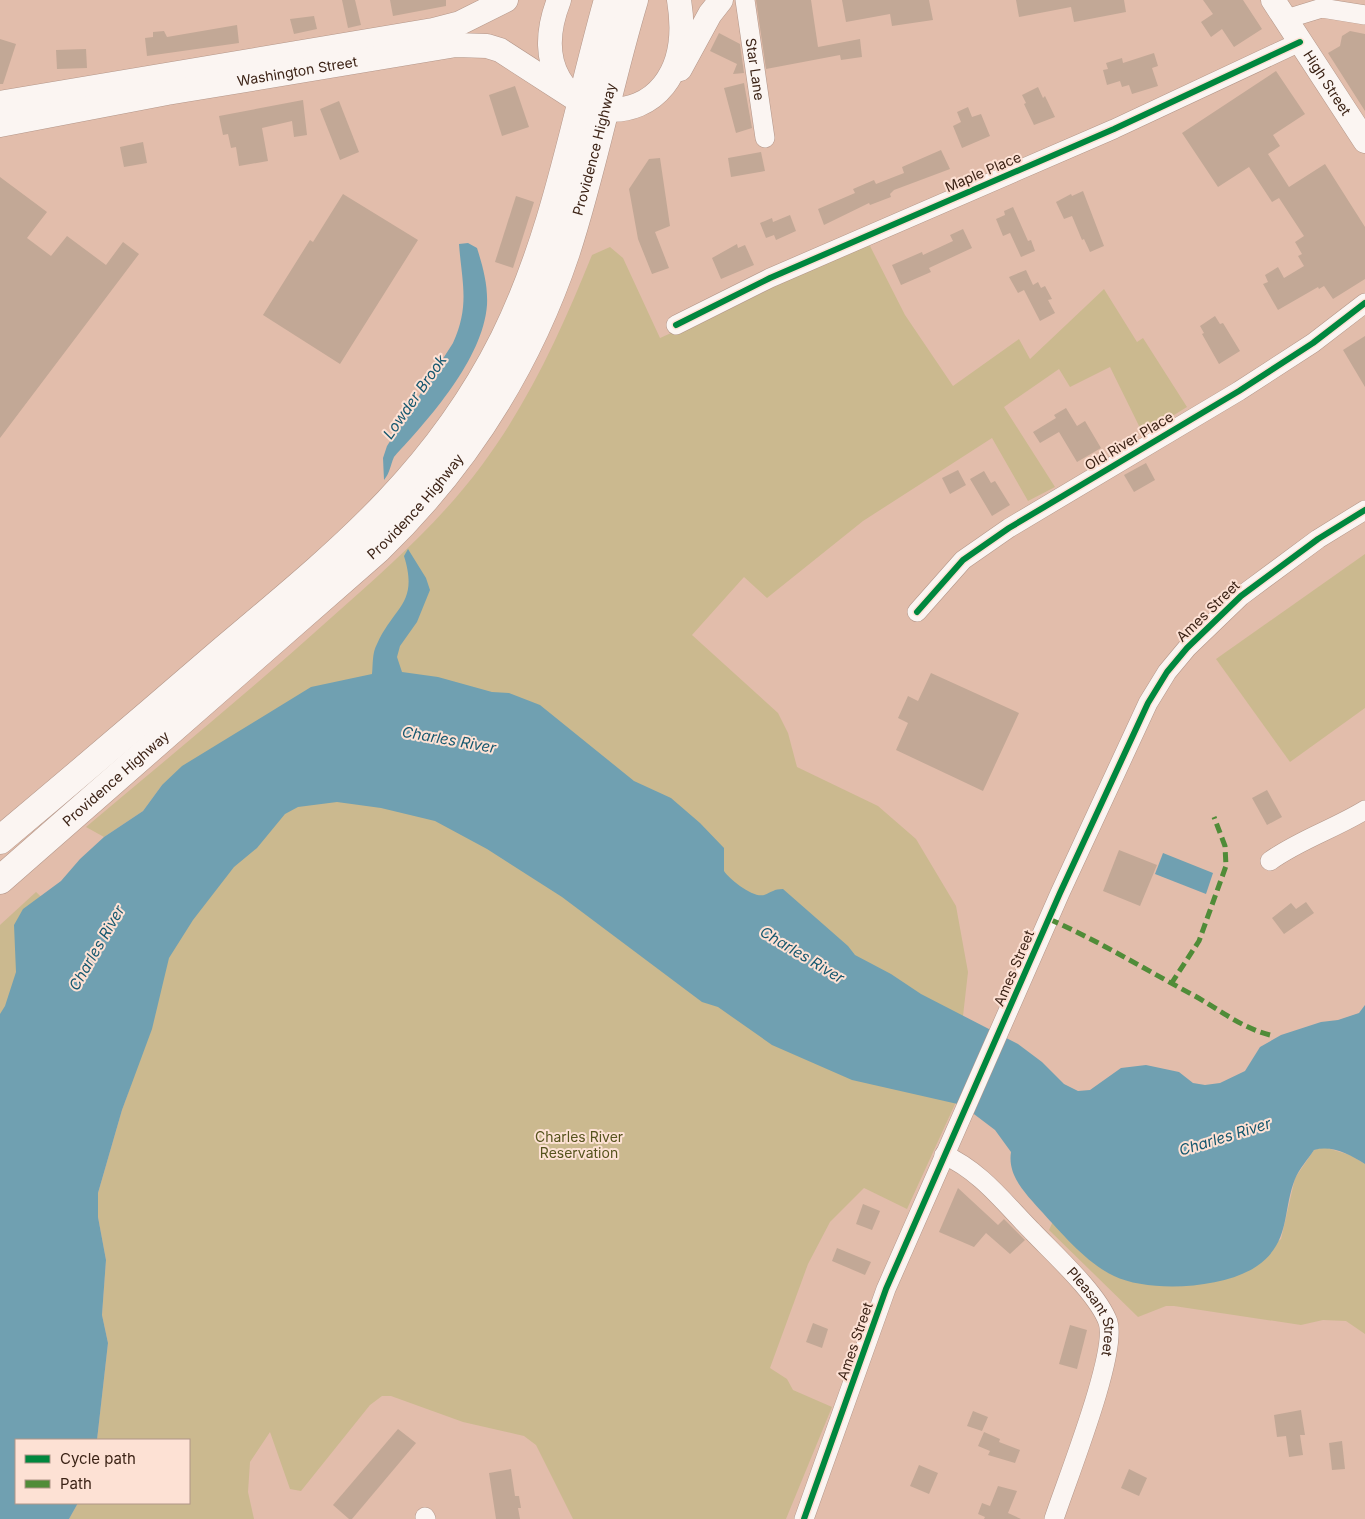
<svg xmlns="http://www.w3.org/2000/svg" width="1365" height="1519" font-family="Inter,sans-serif">
  <style>
    .green { fill: #cbb98f }
    .water { fill: #70a0b1 }
    .building { fill: #c2a896 }
    .lines { fill: none; stroke-linecap: round; stroke-linejoin: round }
    .minor-casing { stroke: #b39689; stroke-width: 20 }
    .major-casing { stroke: #b39689; stroke-width: 25 }
    .highway-casing { stroke: #b39689; stroke-width: 29 }
    .minor { stroke: #fbf5f2; stroke-width: 19 }
    .major { stroke: #fbf5f2; stroke-width: 24 }
    .highway { stroke: #fbf5f2; stroke-width: 28 }
    .quiet { stroke: #508c38; stroke-width: 5; stroke-dasharray: 10 5; stroke-linecap: butt }
    .cycleway-casing { stroke: #fde1d4; stroke-width: 9 }
    .cycleway { stroke: #00873e; stroke-width: 6 }
    .labels { text-anchor: middle; stroke-width: 4; stroke-linejoin: round; paint-order: stroke }
    .street-label { font-size: 14px; fill: #3c2316; stroke: #fde1d4 }
    .park-label { font-size: 14px; fill: #56531d; stroke: #fde1d4 }
    .water-label { font-size: 15px; font-style: italic; fill: #16586f; stroke: #fde1d4 }
  </style>
  <rect width="100%" height="100%" fill="#e2bdab"/>
  <!-- green -->
  <g class="green">
    <path d="M 869,244 L 905,315 L 953,386 L 1019,339 L 1030,359 L 1104,289 L 1137,342 L 1143,338 L 1187,407 L 1143,434 L 1110,367 L 1070,387 L 1059,369 L 1004,407 L 1055,487 L 1028,501 L 992,438 L 863,521 L 767,598 L 744,577 L 692,635 L 778,713 L 788,733 L 797,767 L 878,806 L 916,839 L 956,906 L 968,972 L 963,1016 L 953,1026 L 727,886 L 678,818 L 162,785 L 143,811 L 104,837 L 86,827 C 168,758 252,689 332,617 C 386,569 439,523 482,465 C 530,400 562,329 592,255 L 610,247 L 623,258 L 660,338 Z"/>
    <path d="M 1365,554 L 1365,708 L 1290,762 L 1216,659 Z"/>
    <path d="M 309,761 L 972,1067 L 907,1209 L 864,1188 L 830,1222 L 808,1264 L 770,1368 L 787,1379 L 793,1390 L 832,1407 L 786,1519 L 573,1519 L 536,1445 L 524,1436 L 463,1422 L 391,1396 L 382,1396 L 370,1405 L 301,1491 L 290,1489 L 270,1432 L 250,1462 L 248,1492 L 254,1519 L 69,1519 L 78,1503 L 189,1503 L 189,1440 L 97,1440 L 108,1343 L 102,1315 L 106,1260 L 98,1217 L 98,1193 L 122,1110 L 131,1085 L 90,982 Z"/>
    <path d="M 36,892 L 57,912 L 0,1028 L 0,925 Z"/>
    <path d="M 1324,1147 L 1350,1155 L 1365,1164 L 1365,1334 L 1346,1321 L 1323,1320 L 1301,1325 L 1174,1306 L 1166,1306 L 1138,1317 L 1049,1230 L 1054,1219 L 1182,1285 L 1231,1278 L 1281,1239 L 1295,1178 L 1314,1150 Z"/>
  </g>
  <!-- water -->
  <g class="water">
    <path d="M 468,243 L 477,248 C 483,267 488,285 487,305 C 483,359 429,419 394,457 C 390,466 390,473 384,480 L 383,458 L 387,446 L 453,343 C 470,305 462,284 459,244 Z"/>
    <path d="M 408,549 L 426,578 L 430,590 L 417,622 L 400,646 L 397,657 L 402,672 L 438,677 L 492,692 L 509,693 L 540,705 L 634,781 L 671,798 L 700,823 L 724,848 L 724,871 C 730,880 753,898 764,895 C 772,892 774,889 783,889 L 848,946 L 855,955 L 891,974 L 921,994 L 1018,1044 L 1042,1062 L 1064,1084 L 1078,1091 L 1090,1090 L 1121,1068 L 1146,1065 L 1179,1072 L 1193,1083 L 1205,1085 L 1220,1083 L 1245,1071 L 1260,1047 L 1281,1035 L 1321,1022 L 1338,1020 L 1359,1013 L 1365,1005 L 1365,1164 C 1349,1154 1332,1145 1314,1150 C 1308,1159 1299,1169 1295,1179 C 1282,1212 1291,1242 1257,1266 C 1224,1289 1149,1293 1114,1276 C 1088,1264 1062,1234 1043,1213 C 1028,1196 1007,1177 1011,1152 L 995,1130 L 962,1105 L 852,1080 L 772,1045 L 718,1007 L 702,1002 L 562,897 L 487,849 L 435,821 L 381,808 L 337,802 L 298,807 L 285,814 L 257,848 L 234,867 L 193,920 L 169,958 L 152,1029 L 122,1110 L 98,1193 L 98,1217 L 106,1260 L 102,1315 L 108,1343 L 97,1440 L 16,1440 L 16,1503 L 78,1503 L 69,1519 L 0,1519 L 0,1014 L 5,1006 L 16,972 L 14,925 L 23,909 L 61,881 L 80,859 L 104,837 L 143,811 L 162,785 L 182,766 L 311,687 L 372,674 C 373,664 372,653 377,644 C 394,606 419,604 404,556 Z"/>
    <path d="M 1163,853 L 1213,873 L 1206,894 L 1155,874 Z"/>
  </g>
  <!-- building -->
  <g class="building">
    <path d="M 342,0 L 355,0 L 361,25 L 348,28 Z"/>
    <path d="M 390,0 L 446,0 L 446,6 L 393,16 Z"/>
    <path d="M 756,0 L 811,0 L 818,47 L 860,39 L 862,57 L 841,60 L 840,55 L 766,69 Z"/>
    <path d="M 842,0 L 929,0 L 933,20 L 892,26 L 890,14 L 846,22 Z"/>
    <path d="M 1016,0 L 1124,0 L 1126,12 L 1074,22 L 1071,7 L 1019,17 Z"/>
    <path d="M 1203,0 L 1243,0 L 1262,29 L 1234,47 L 1222,29 L 1211,37 L 1201,22 L 1213,14 Z"/>
    <path d="M 314,16 L 317,29 L 294,34 L 290,19 Z"/>
    <path d="M 237,25 L 239,43 L 147,56 L 145,38 L 153,37 L 153,32 L 164,31 L 167,37 Z"/>
    <path d="M 1350,31 L 1365,34 L 1365,111 L 1328,53 L 1340,46 L 1342,36 Z"/>
    <path d="M 719,33 L 740,44 L 744,73 L 733,74 L 737,64 L 710,51 Z"/>
    <path d="M 0,39 L 16,44 L 3,84 L 0,84 Z"/>
    <path d="M 86,49 L 87,68 L 57,69 L 56,50 Z"/>
    <path d="M 1154,53 L 1158,66 L 1152,68 L 1158,86 L 1132,94 L 1129,85 L 1122,87 L 1120,81 L 1107,85 L 1103,70 L 1108,69 L 1106,63 L 1122,58 L 1123,63 Z"/>
    <path d="M 1276,71 L 1305,114 L 1273,135 L 1280,146 L 1268,154 L 1289,187 L 1325,164 L 1365,227 L 1365,279 L 1333,299 L 1324,286 L 1319,289 L 1318,287 L 1278,310 L 1263,284 L 1268,282 L 1265,275 L 1278,267 L 1284,278 L 1304,266 L 1298,256 L 1302,254 L 1295,242 L 1304,236 L 1279,198 L 1272,202 L 1249,167 L 1218,187 L 1182,133 Z"/>
    <path d="M 744,83 L 752,128 L 736,133 L 724,88 Z"/>
    <path d="M 515,86 L 529,127 L 502,136 L 489,95 Z"/>
    <path d="M 1038,87 L 1043,98 L 1045,96 L 1055,117 L 1034,125 L 1024,104 L 1026,103 L 1022,95 Z"/>
    <path d="M 303,100 L 307,135 L 294,137 L 292,121 L 262,128 L 268,161 L 239,166 L 236,147 L 231,148 L 228,134 L 223,135 L 219,116 Z"/>
    <path d="M 339,101 L 359,152 L 340,160 L 320,109 Z"/>
    <path d="M 968,107 L 972,117 L 981,114 L 990,136 L 962,148 L 953,126 L 961,122 L 957,112 Z"/>
    <path d="M 143,142 L 147,163 L 124,167 L 120,147 Z"/>
    <path d="M 941,150 L 950,169 L 894,190 L 890,194 L 891,197 L 870,205 L 869,203 L 824,225 L 818,209 L 855,193 L 853,189 L 874,180 L 876,184 L 904,173 L 902,167 Z"/>
    <path d="M 761,152 L 765,171 L 731,177 L 728,158 Z"/>
    <path d="M 660,158 L 670,226 L 655,232 L 669,268 L 652,274 L 638,239 L 629,189 L 649,159 Z"/>
    <path d="M 0,177 L 47,212 L 27,238 L 51,256 L 67,236 L 106,265 L 123,242 L 139,254 L 0,438 Z"/>
    <path d="M 1083,191 L 1104,246 L 1090,252 L 1084,239 L 1082,240 L 1072,216 L 1064,219 L 1056,202 L 1071,194 L 1072,196 Z"/>
    <path d="M 343,194 L 418,240 L 340,364 L 263,315 L 310,240 L 313,242 Z"/>
    <path d="M 516,196 L 534,202 L 513,268 L 495,262 Z"/>
    <path d="M 1013,207 L 1028,241 L 1031,240 L 1035,251 L 1021,257 L 1010,233 L 1003,236 L 996,219 L 1005,215 L 1004,211 Z"/>
    <path d="M 790,215 L 796,231 L 776,240 L 774,235 L 766,238 L 760,223 L 772,218 L 773,222 Z"/>
    <path d="M 963,229 L 972,248 L 929,268 L 931,272 L 901,285 L 892,265 L 922,252 L 923,255 L 953,241 L 950,235 Z"/>
    <path d="M 737,244 L 738,248 L 745,245 L 754,265 L 721,279 L 712,258 Z"/>
    <path d="M 1026,270 L 1033,285 L 1038,282 L 1041,288 L 1045,286 L 1052,299 L 1048,300 L 1055,313 L 1040,321 L 1024,290 L 1018,293 L 1009,277 Z"/>
    <path d="M 1215,316 L 1220,324 L 1223,323 L 1240,351 L 1219,364 L 1202,334 L 1204,333 L 1200,326 Z"/>
    <path d="M 1365,336 L 1365,387 L 1343,350 Z"/>
    <path d="M 1066,408 L 1077,426 L 1085,421 L 1101,448 L 1077,462 L 1059,432 L 1040,443 L 1033,432 L 1056,418 L 1054,415 Z"/>
    <path d="M 1146,463 L 1155,480 L 1134,492 L 1124,475 Z"/>
    <path d="M 958,470 L 966,485 L 950,494 L 942,478 Z"/>
    <path d="M 984,471 L 991,483 L 995,481 L 1010,505 L 992,516 L 970,479 Z"/>
    <path d="M 931,673 L 1019,713 L 983,791 L 896,750 L 908,723 L 898,718 L 908,696 L 918,701 Z"/>
    <path d="M 1267,790 L 1282,817 L 1267,825 L 1252,798 Z"/>
    <path d="M 1119,850 L 1157,865 L 1140,906 L 1103,891 Z"/>
    <path d="M 1306,902 L 1314,913 L 1284,934 L 1272,918 L 1291,903 L 1296,909 Z"/>
    <path d="M 958,1188 L 998,1225 L 1004,1219 L 1025,1240 L 1010,1254 L 986,1233 L 974,1247 L 939,1232 Z"/>
    <path d="M 863,1204 L 880,1211 L 872,1230 L 856,1224 Z"/>
    <path d="M 837,1248 L 871,1262 L 865,1275 L 832,1261 Z"/>
    <path d="M 813,1323 L 828,1329 L 822,1348 L 806,1342 Z"/>
    <path d="M 1070,1325 L 1087,1330 L 1077,1369 L 1059,1364 Z"/>
    <path d="M 1301,1410 L 1305,1435 L 1300,1435 L 1303,1455 L 1289,1457 L 1286,1436 L 1277,1437 L 1274,1415 Z"/>
    <path d="M 973,1411 L 988,1417 L 982,1431 L 967,1426 Z"/>
    <path d="M 398,1429 L 416,1443 L 352,1519 L 349,1519 L 333,1505 Z"/>
    <path d="M 984,1432 L 1000,1439 L 999,1442 L 1020,1450 L 1015,1463 L 988,1455 L 990,1451 L 978,1446 Z"/>
    <path d="M 1342,1441 L 1345,1469 L 1332,1470 L 1329,1443 Z"/>
    <path d="M 919,1465 L 938,1473 L 929,1494 L 910,1486 Z"/>
    <path d="M 511,1469 L 515,1496 L 519,1496 L 521,1508 L 518,1508 L 520,1519 L 496,1519 L 489,1473 Z"/>
    <path d="M 1129,1469 L 1147,1478 L 1139,1496 L 1121,1488 Z"/>
    <path d="M 998,1486 L 1017,1491 L 1008,1513 L 1021,1519 L 984,1519 L 985,1517 L 978,1514 L 982,1503 L 990,1506 Z"/>
  </g>
  <g class="lines">
    <!-- minor casing -->
    <g class="minor-casing">
      <g id="minor">
        <path id="s1" d="M 745,0 L 765,138"/>
        <path d="M 1286,19 L 1322,8 L 1365,15"/>
        <path d="M 676,325 L 770,278 L 1114,129 L 1300,42"/>
        <path d="M 917,612 L 963,560 L 1009,528 L 1239,391 L 1313,343 L 1365,303"/>
        <path d="M 1270,861 C 1299,840 1334,829 1365,810"/>
        <path id="s2" d="M 944,1155 C 980,1170 1006,1205 1033,1232 C 1054,1254 1098,1294 1108,1322 C 1118,1353 1066,1482 1054,1519"/>
        <path d="M 425,1517 L 426,1519"/>
        <path d="M 804,1519 L 886,1289 L 1060,893 L 1148,703 L 1167,672 L 1187,648 L 1241,596 L 1318,539 L 1365,510"/>
      </g>
    </g>
    <!-- major casing -->
    <g class="major-casing">
      <g id="major">
        <path d="M 559,0 C 506,135 705,157 679,0"/>
        <path id="s3" d="M 1273,0 L 1365,141"/>
        <path d="M 680,69 L 710,14 L 721,0"/>
        <path d="M 0,103 L 433,30 L 460,23 L 506,0"/>
        <path id="s4" d="M 0,125 L 167,93 L 456,45 L 487,46 L 500,50 L 582,103"/>
      </g>
    </g>
    <!-- highway casing -->
    <g class="highway-casing">
      <g id="highway">
        <path d="M 0,840 C 74,778 148,715 221,652 C 336,555 435,477 504,339 C 557,232 576,113 608,0"/>
        <path id="s5" d="M 0,880 L 378,549 C 464,466 528,365 566,252 C 593,169 609,83 634,0"/>
      </g>
    </g>
    <!-- minor -->
    <use href="#minor" class="minor"/>
    <!-- major -->
    <use href="#major" class="major"/>
    <!-- highway -->
    <use href="#highway" class="highway"/>
    <!-- quiet -->
    <g class="quiet">
      <path d="M 1049,919 C 1099,941 1146,970 1195,996 C 1220,1010 1242,1028 1270,1035"/>
      <path d="M 1171,984 L 1199,941 L 1226,866 L 1225,846 L 1214,817"/>
    </g>
    <!-- cycleway casing -->
    <g class="cycleway-casing">
      <g id="cycleway">
        <path d="M 676,325 L 770,278 L 1114,129 L 1300,42"/>
        <path d="M 917,612 L 963,560 L 1009,528 L 1239,391 L 1313,343 L 1365,303"/>
        <path d="M 804,1519 L 886,1289 L 1060,893 L 1148,703 L 1167,672 L 1187,648 L 1241,596 L 1318,539 L 1365,510"/>
      </g>
    </g>
    <!-- cycleway -->
    <use href="#cycleway" class="cycleway"/>
  </g>
  <g class="labels">
    <!-- street labels -->
    <g class="street-label">
      <text dy="5" stroke="none"><textPath href="#s1" startOffset="70">Star Lane</textPath></text>
      <text dy="5" stroke="none"><textPath href="#s4" startOffset="302">Washington Street</textPath></text>
      <text dy="5" stroke="none"><textPath href="#s3" startOffset="99">High Street</textPath></text>
      <text dy="5" stroke="none"><textPath href="#s5" startOffset="964">Providence Highway</textPath></text>
      <text transform="translate(983 172) rotate(-23)" y="5">Maple Place</text>
      <text transform="translate(1129 441) rotate(-31)" y="5">Old River Place</text>
      <text dy="5" stroke="none"><textPath href="#s5" startOffset="559">Providence Highway</textPath></text>
      <text transform="translate(1208 611) rotate(-44)" y="5">Ames Street</text>
      <text dy="5" stroke="none"><textPath href="#s5" startOffset="154">Providence Highway</textPath></text>
      <text transform="translate(1014 968) rotate(-67)" y="5">Ames Street</text>
      <text dy="5" stroke="none"><textPath href="#s2" startOffset="221">Pleasant Street</textPath></text>
      <text transform="translate(855 1341) rotate(-71)" y="5">Ames Street</text>
    </g>
    <!-- park labels -->
    <g class="park-label">
      <text x="579" y="1142">Charles River<tspan x="579" dy="16">Reservation</tspan></text>
    </g>
    <!-- water labels -->
    <g class="water-label">
      <text transform="translate(415 397) rotate(-55)" y="5">Lowder Brook</text>
      <text transform="translate(449 740) rotate(10)" y="5">Charles River</text>
      <text transform="translate(97 948) rotate(-60)" y="5">Charles River</text>
      <text transform="translate(802 955) rotate(31)" y="5">Charles River</text>
      <text transform="translate(1225 1137) rotate(-17)" y="5">Charles River</text>
    </g>
  </g>
  <!-- legend -->
  <rect x="15" y="1439" width="175" height="65" fill="#fde1d4" stroke="#b09588"/>
  <rect x="25" y="1455" width="25" height="8" fill="#00873e" stroke="#b09588"/>
  <text x="60" y="1464" font-size="15" fill="#3c2316">Cycle path</text>
  <rect x="25" y="1480" width="25" height="8" fill="#508c38" stroke="#b09588"/>
  <text x="60" y="1489" font-size="15" fill="#3c2316">Path</text>
</svg>
